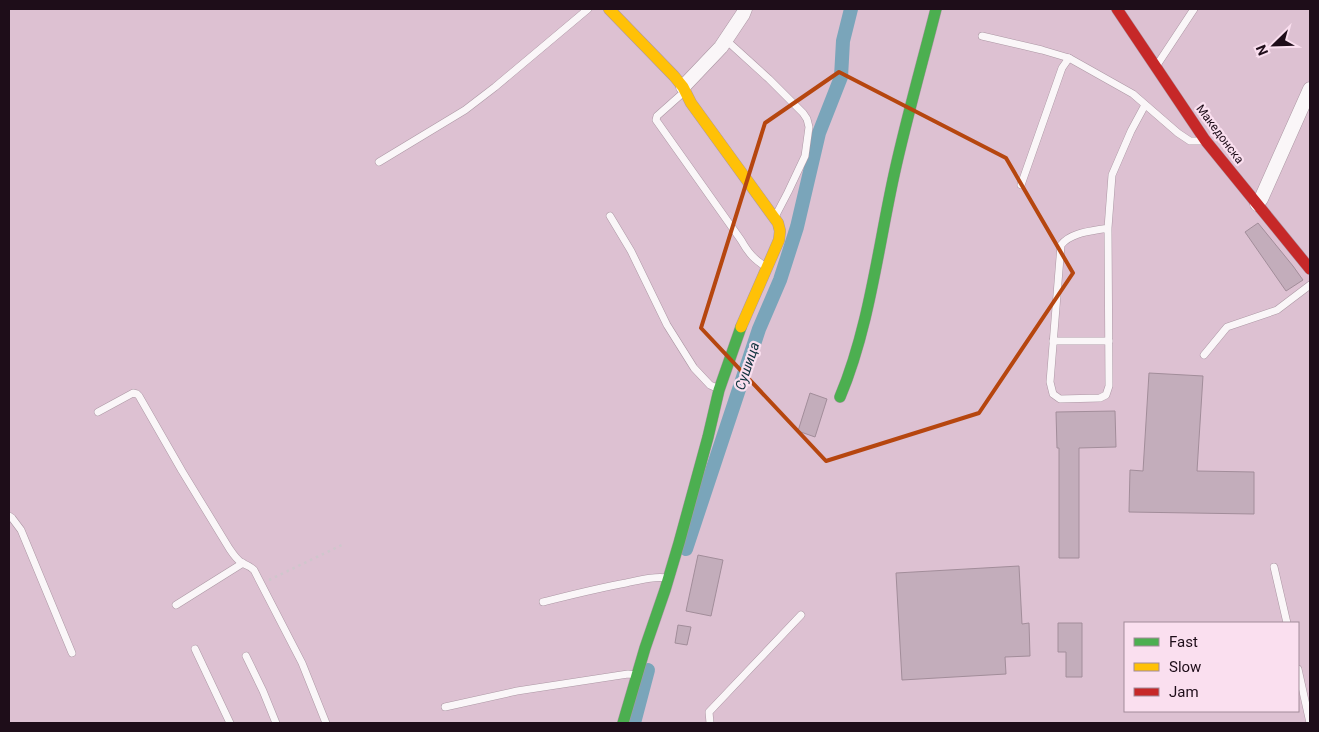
<svg xmlns="http://www.w3.org/2000/svg" width="1319" height="732" font-family="Roboto,sans-serif">
  <style>
    .lines { fill: none; stroke-linecap: round; stroke-linejoin: round }
    .canal { stroke: #7aa5ba; stroke-width: 14 }
    .building { fill: #c3adbb; stroke: #a28d9a }
    .lane-casing { stroke: #ac97a4; stroke-width: 8 }
    .street-casing { stroke: #ac97a4; stroke-width: 15 }
    .fast-casing { stroke: #ac97a4; stroke-width: 12 }
    .slow-casing { stroke: #ac97a4; stroke-width: 12 }
    .jam-casing { stroke: #ac97a4; stroke-width: 12 }
    .path { stroke: #cfc7cc; stroke-width: 2.5; stroke-dasharray: 2.5 4; stroke-linecap: butt }
    .lane { stroke: #faf6f8; stroke-width: 7 }
    .street { stroke: #faf6f8; stroke-width: 14 }
    .fast { stroke: #4caf50; stroke-width: 11 }
    .slow { stroke: #ffc107; stroke-width: 11 }
    .jam { stroke: #c62828; stroke-width: 11 }
    .marked { fill: none; stroke: #b6460f; stroke-width: 4; stroke-linejoin: round }
    .labels { text-anchor: middle; stroke-width: 4.5; stroke-linejoin: round; paint-order: stroke }
    .street-label { font-size: 12px; fill: #1e0d19; stroke: #fadfef }
    .water-label { font-size: 14px; font-style: italic; fill: #0e313c; stroke: #fadfef }
  </style>
  <rect width="100%" height="100%" fill="#ddc1d2"/>
  <g class="lines">
    <!-- canal -->
    <g class="canal">
      <path d="M 686,549 L 759,329 L 780,280 L 797,227 L 819,133 L 841,77 L 843,41 L 851,9"/>
      <path d="M 634,723 L 648,670"/>
    </g>
  </g>
  <!-- building -->
  <g class="building">
    <path d="M 1258,223 L 1293,266 L 1303,280 L 1286,291 L 1245,232 Z"/>
    <path d="M 1149,373 L 1203,376 L 1197,471 L 1254,472 L 1254,514 L 1129,512 L 1130,470 L 1143,471 Z"/>
    <path d="M 810,393 L 827,399 L 815,437 L 798,431 Z"/>
    <path d="M 1115,411 L 1116,447 L 1079,448 L 1079,558 L 1059,558 L 1059,448 L 1057,448 L 1056,412 Z"/>
    <path d="M 698,555 L 723,560 L 711,616 L 686,611 Z"/>
    <path d="M 1019,566 L 1022,624 L 1029,623 L 1030,656 L 1005,657 L 1006,674 L 902,680 L 896,573 Z"/>
    <path d="M 1058,623 L 1082,623 L 1082,677 L 1066,677 L 1066,652 L 1058,652 Z"/>
    <path d="M 678,625 L 691,627 L 687,645 L 675,643 Z"/>
  </g>
  <g class="lines">
    <!-- lane casing -->
    <g class="lane-casing">
      <g id="lane">
        <path d="M 982,36 L 1042,50 L 1069,58 L 1133,94 L 1178,133 L 1190,141 L 1203,141"/>
        <path d="M 726,40 L 769,79 L 803,113 L 807,119 L 809,127 L 805,156 L 788,192 L 776,215"/>
        <path d="M 1157,65 L 1194,9"/>
        <path d="M 684,92 L 657,116 L 656,120 L 741,240 C 749,254 754,259 766,267"/>
        <path d="M 379,162 L 465,110 L 495,87 L 588,9"/>
        <path d="M 1021,185 L 1062,68 L 1069,58"/>
        <path d="M 610,216 L 631,251 L 667,325 L 694,368 L 710,385 L 719,389"/>
        <path d="M 1108,228 C 1093,231 1071,232 1061,245 L 1050,382 L 1053,394 L 1060,399 L 1100,398 L 1106,395 L 1109,386 L 1108,228 L 1112,175 L 1131,131 L 1145,105"/>
        <path d="M 1053,341 L 1109,341"/>
        <path d="M 1204,355 L 1227,327 L 1277,310 L 1310,285"/>
        <path d="M 98,412 L 133,393 L 137,394 L 139,396 L 182,471 L 229,548 C 233,554 236,559 242,563 C 247,565 250,566 254,570 L 302,663 L 326,723"/>
        <path d="M 9,516 L 12,518 L 21,530 L 72,653"/>
        <path d="M 1274,567 L 1287,623"/>
        <path d="M 543,602 C 571,595 598,588 626,583 C 640,580 654,576 668,578"/>
        <path d="M 176,605 L 243,563"/>
        <path d="M 195,649 L 230,723"/>
        <path d="M 246,656 L 263,691 L 276,723"/>
        <path d="M 1298,669 L 1310,723"/>
        <path d="M 445,707 L 517,691 L 628,674 L 636,675"/>
        <path d="M 710,723 L 709,712 L 801,615"/>
      </g>
    </g>
    <!-- street casing -->
    <g class="street-casing">
      <g id="street">
        <path d="M 683,87 L 721,47 L 743,14 L 745,9"/>
        <path d="M 1257,204 L 1261,199 L 1310,89"/>
      </g>
    </g>
    <!-- fast casing -->
    <g class="fast-casing">
      <g id="fast">
        <path d="M 840,397 C 869,328 878,248 894,175 C 906,120 922,64 936,9"/>
        <path d="M 623,723 L 645,648 L 665,590 L 679,543 L 708,437 L 719,390 L 741,327"/>
      </g>
    </g>
    <!-- slow casing -->
    <g class="slow-casing">
      <path id="slow" d="M 609,9 L 674,76 L 683,87 L 691,103 L 778,223 L 780,231 L 779,240 L 741,327"/>
    </g>
    <!-- jam casing -->
    <g class="jam-casing">
      <path id="jam" d="M 1117,9 L 1205,140 L 1310,269"/>
    </g>
    <!-- path -->
    <path class="path" d="M 269,580 L 344,544"/>
    <!-- lane -->
    <use href="#lane" class="lane"/>
    <!-- street -->
    <use href="#street" class="street"/>
    <!-- fast -->
    <use href="#fast" class="fast"/>
    <!-- slow -->
    <use href="#slow" class="slow"/>
    <!-- jam -->
    <use href="#jam" class="jam"/>
  </g>
  <!-- marked area -->
  <path class="marked" d="M 839,72 L 1006,158 L 1073,273 L 979,413 L 826,461 L 701,328 L 765,123 Z"/>
  <g class="labels">
    <!-- street labels -->
    <g class="street-label">
      <text transform="translate(1220 134) rotate(53)" y="4">Македонска</text>
    </g>
    <!-- water labels -->
    <g class="water-label">
      <text transform="translate(747 366) rotate(-72)" y="5">Сушица</text>
    </g>
  </g>
  <!-- border -->
  <rect width="1319" height="732" fill="none" stroke="#1e0d19" stroke-width="20"/>
  <!-- legend -->
  <rect x="1124" y="622" width="175" height="90" fill="#fadfef" stroke="#a28b99"/>
  <rect x="1134" y="638" width="25" height="8" fill="#4caf50" stroke="#a28b99"/>
  <text x="1169" y="647" font-size="15" fill="#1e0d19">Fast</text>
  <rect x="1134" y="663" width="25" height="8" fill="#ffc107" stroke="#a28b99"/>
  <text x="1169" y="672" font-size="15" fill="#1e0d19">Slow</text>
  <rect x="1134" y="688" width="25" height="8" fill="#c62828" stroke="#a28b99"/>
  <text x="1169" y="697" font-size="15" fill="#1e0d19">Jam</text>
  <!-- north arrow -->
  <g transform="translate(1274 45) rotate(247)" stroke="#fadfef" stroke-width="4" paint-order="stroke">
  <path d="M0-4L9 19L0 12L-9 19Z" fill="#1e0d19"/>
  <text y="-8" font-size="14" font-weight="bold" text-anchor="middle" fill="#1e0d19">N</text>
  </g>
</svg>
